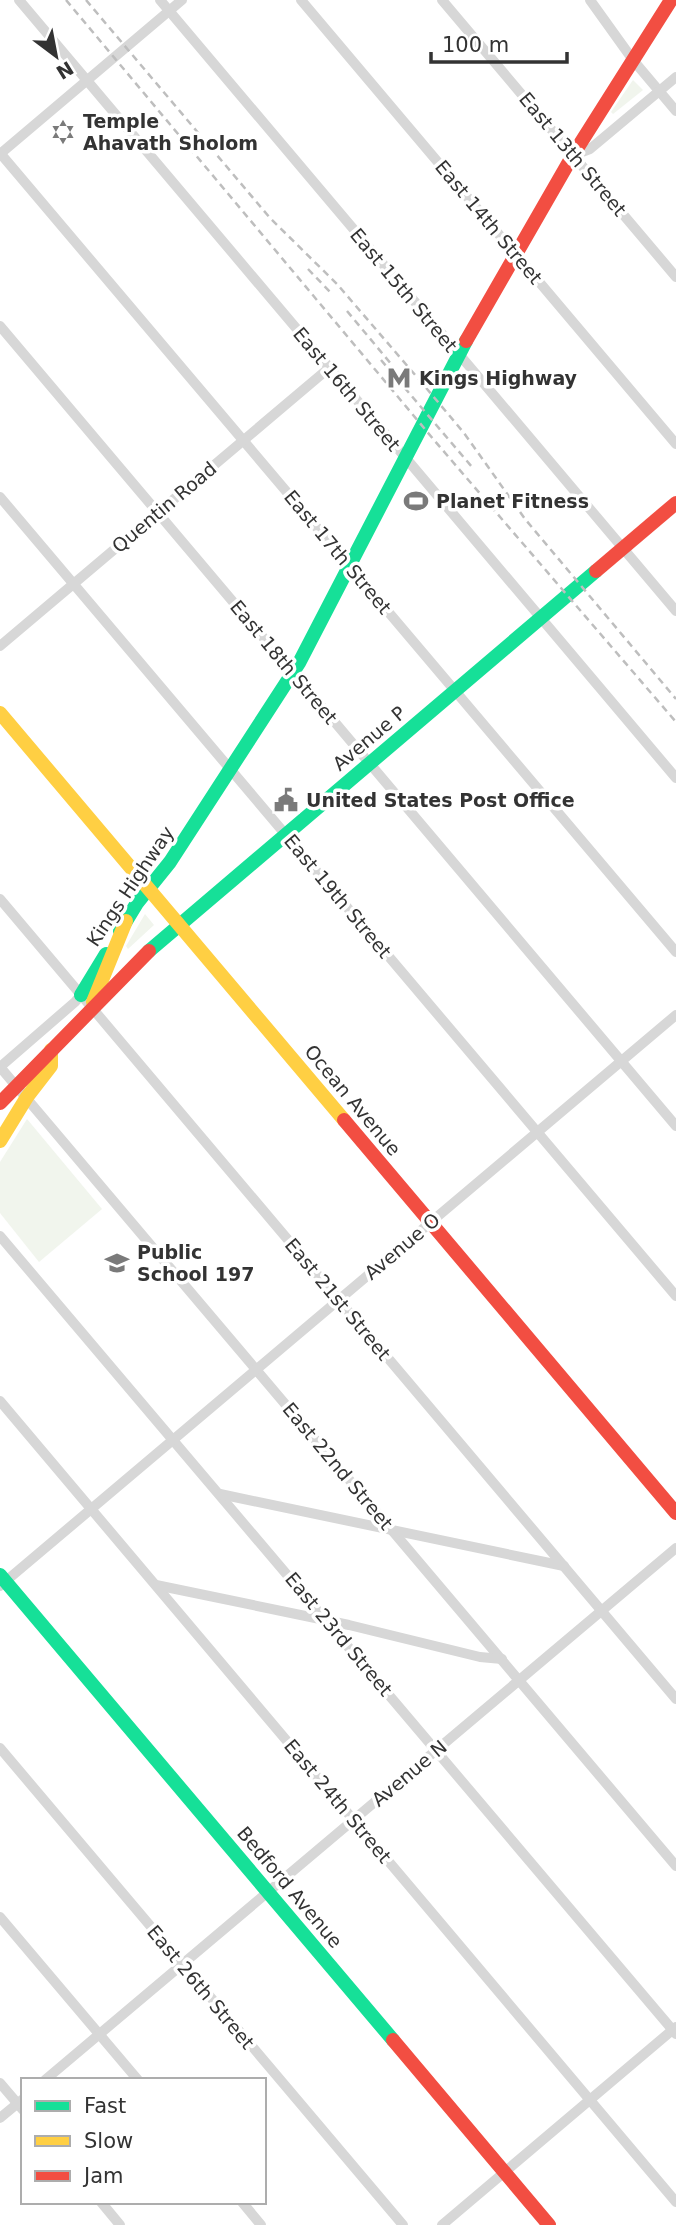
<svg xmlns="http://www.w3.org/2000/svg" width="676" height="2225" font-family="'DejaVu Sans',sans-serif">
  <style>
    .green { fill: #f1f5ed }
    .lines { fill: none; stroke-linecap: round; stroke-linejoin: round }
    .street { stroke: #d7d7d7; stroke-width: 10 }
    .fast { stroke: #16e098; stroke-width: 14 }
    .slow { stroke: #ffcf43; stroke-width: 14 }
    .jam { stroke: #f24e42; stroke-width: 14 }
    .rail { stroke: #bebebe; stroke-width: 2.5; stroke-dasharray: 7 5; stroke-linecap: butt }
    .labels { text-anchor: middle; stroke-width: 7; stroke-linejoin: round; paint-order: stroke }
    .poi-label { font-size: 19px; font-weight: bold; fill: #333; stroke: #fff; text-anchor: start }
    .street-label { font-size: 19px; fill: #333; stroke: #fff }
  </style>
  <rect width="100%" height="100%" fill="#fff"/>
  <!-- green -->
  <g class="green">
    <path d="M 633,80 L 643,90 L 613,114 L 611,112 Z"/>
    <path d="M 145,914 L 154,925 L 128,949 L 126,946 Z"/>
    <path d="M 27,1119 L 102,1209 L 39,1262 L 0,1213 L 0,1162 Z"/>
  </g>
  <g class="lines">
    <!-- street -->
    <g class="street">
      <path d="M 19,0 L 676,778"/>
      <path d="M 160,0 L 676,611"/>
      <path d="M 301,0 L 676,444"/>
      <path d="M 442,0 L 676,277"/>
      <path d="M 590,0 L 633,60 L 676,111"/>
      <path d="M 0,153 L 676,952"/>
      <path d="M 0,154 L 182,0"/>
      <path d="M 574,155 L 590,149 L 676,77"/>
      <path d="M 0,326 L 676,1126"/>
      <path d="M 0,497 L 676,1296"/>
      <path d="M 0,646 L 329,368"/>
      <path d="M 0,899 L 676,1699"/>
      <path d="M 0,1067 L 676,1866"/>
      <path d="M 0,1067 L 75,1002 L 81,995"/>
      <path d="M 0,1236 L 676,2034"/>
      <path d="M 0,1401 L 676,2202"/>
      <path d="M 220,1494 L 564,1566"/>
      <path d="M 156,1585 L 349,1625 L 480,1657 L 502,1659"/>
      <path d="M 0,1586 L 676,1015"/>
      <path d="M 0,1748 L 403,2225"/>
      <path d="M 0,1917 L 138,2080"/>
      <path d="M 45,2080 L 676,1548"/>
      <path d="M 0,2083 L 23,2110"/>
      <path d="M 0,2118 L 23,2099"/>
      <path d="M 101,2202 L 120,2225"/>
      <path d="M 242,2202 L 261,2225"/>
      <path d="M 442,2225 L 676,2027"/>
    </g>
    <!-- fast -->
    <g class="fast">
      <path d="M 120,931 L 137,903 L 170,862 L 299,663 L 466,341"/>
      <path d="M 149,951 L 596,571"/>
      <path d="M 81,995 L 106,954"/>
      <path d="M 0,1575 L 393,2040"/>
    </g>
    <!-- slow -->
    <g class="slow">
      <path d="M 0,713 L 344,1120"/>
      <path d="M 93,1002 L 126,921"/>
      <path d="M 0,1141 L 27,1097 L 51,1066 L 51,1050"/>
    </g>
    <!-- jam -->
    <g class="jam">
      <path d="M 466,341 L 573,155 L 671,0"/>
      <path d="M 596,571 L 676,503"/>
      <path d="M 0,1103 L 149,951"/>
      <path d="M 344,1120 L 676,1513"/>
      <path d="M 393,2040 L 549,2225"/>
    </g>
    <!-- rail -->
    <g class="rail">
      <path d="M 66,0 L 434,440 L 676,722"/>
      <path d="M 86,0 L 270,218 L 337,284 L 422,383 L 464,433 L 525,519 L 676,699"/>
      <path d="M 308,269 L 332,294"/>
      <path d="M 347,311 L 392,365"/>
      <path d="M 381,360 L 472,467"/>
    </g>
  </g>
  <!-- icons -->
  <defs>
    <g id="synagogue-bare" transform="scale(1.89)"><path d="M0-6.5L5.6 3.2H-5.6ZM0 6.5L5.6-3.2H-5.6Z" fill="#7a7a7a" stroke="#fff" stroke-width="2.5" paint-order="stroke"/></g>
    <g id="metro-bare" transform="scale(1.89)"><path d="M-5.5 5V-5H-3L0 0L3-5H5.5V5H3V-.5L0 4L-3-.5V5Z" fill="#7a7a7a" stroke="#fff" stroke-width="2.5" paint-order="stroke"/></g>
    <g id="stadium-bare" transform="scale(1.89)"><path d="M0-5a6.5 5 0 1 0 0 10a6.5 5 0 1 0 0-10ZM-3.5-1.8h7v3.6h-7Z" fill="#7a7a7a" stroke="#fff" stroke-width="2.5" paint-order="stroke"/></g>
    <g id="civic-bare" transform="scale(1.89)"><path d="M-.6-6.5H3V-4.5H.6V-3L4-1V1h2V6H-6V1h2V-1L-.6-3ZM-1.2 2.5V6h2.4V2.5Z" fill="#7a7a7a" stroke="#fff" stroke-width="2.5" paint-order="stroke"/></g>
    <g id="school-bare" transform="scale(1.89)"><path d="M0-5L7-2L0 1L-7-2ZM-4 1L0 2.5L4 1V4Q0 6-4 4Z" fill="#7a7a7a" stroke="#fff" stroke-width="2.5" paint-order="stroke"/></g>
  </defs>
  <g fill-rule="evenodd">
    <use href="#synagogue-bare" x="63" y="132"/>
    <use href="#metro-bare" x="399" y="378"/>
    <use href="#stadium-bare" x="416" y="501"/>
    <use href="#civic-bare" x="286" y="800"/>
    <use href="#school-bare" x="117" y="1263"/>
  </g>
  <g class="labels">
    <!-- poi labels -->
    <g class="poi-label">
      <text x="83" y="128">Temple<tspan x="83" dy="22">Ahavath Sholom</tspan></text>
      <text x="419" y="385">Kings Highway</text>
      <text x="436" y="508">Planet Fitness</text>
      <text x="306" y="807">United States Post Office</text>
      <text x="137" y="1259">Public<tspan x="137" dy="22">School 197</tspan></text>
    </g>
    <!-- street labels -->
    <g class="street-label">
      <text transform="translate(573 154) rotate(50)" y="7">East 13th Street</text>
      <text transform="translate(489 222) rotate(50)" y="7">East 14th Street</text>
      <text transform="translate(404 290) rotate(50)" y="7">East 15th Street</text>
      <text transform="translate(347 389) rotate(50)" y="7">East 16th Street</text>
      <text transform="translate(164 507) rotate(-40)" y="7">Quentin Road</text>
      <text transform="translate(338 552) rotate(50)" y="7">East 17th Street</text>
      <text transform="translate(284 662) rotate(50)" y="7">East 18th Street</text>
      <text transform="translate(369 738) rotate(-40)" y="7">Avenue P</text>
      <text transform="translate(130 886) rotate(-56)" y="7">Kings Highway</text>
      <text transform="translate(338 896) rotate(50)" y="7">East 19th Street</text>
      <text transform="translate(353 1100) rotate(50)" y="7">Ocean Avenue</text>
      <text transform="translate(402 1246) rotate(-40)" y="7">Avenue O</text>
      <text transform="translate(338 1299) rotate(50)" y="7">East 21st Street</text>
      <text transform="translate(338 1466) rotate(50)" y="7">East 22nd Street</text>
      <text transform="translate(339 1634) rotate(50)" y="7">East 23rd Street</text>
      <text transform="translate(409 1773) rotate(-40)" y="7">Avenue N</text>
      <text transform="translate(338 1801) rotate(50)" y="7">East 24th Street</text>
      <text transform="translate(290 1887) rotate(50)" y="7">Bedford Avenue</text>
      <text transform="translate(201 1987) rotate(50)" y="7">East 26th Street</text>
    </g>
  </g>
  <!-- legend -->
  <rect x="21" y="2078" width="245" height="126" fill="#ffffff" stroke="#adadad" stroke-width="2"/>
  <rect x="35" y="2101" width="35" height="10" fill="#16e098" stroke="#adadad" stroke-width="2"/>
  <text x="84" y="2113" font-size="21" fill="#333333">Fast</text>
  <rect x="35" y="2136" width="35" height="10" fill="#ffcf43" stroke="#adadad" stroke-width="2"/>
  <text x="84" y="2148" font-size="21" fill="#333333">Slow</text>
  <rect x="35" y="2171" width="35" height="10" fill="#f24e42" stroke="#adadad" stroke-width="2"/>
  <text x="84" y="2183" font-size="21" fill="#333333">Jam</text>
  <!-- north arrow -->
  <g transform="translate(56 56) rotate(148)" stroke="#ffffff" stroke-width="5" paint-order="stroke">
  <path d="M0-5L12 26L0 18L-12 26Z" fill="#333333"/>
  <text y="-10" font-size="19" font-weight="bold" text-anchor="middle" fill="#333333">N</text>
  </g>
  <!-- scale -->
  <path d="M431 52v10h136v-10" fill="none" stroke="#333333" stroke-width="3.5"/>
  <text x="442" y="52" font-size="21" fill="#333333" stroke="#ffffff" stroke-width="5" paint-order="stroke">100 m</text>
</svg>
